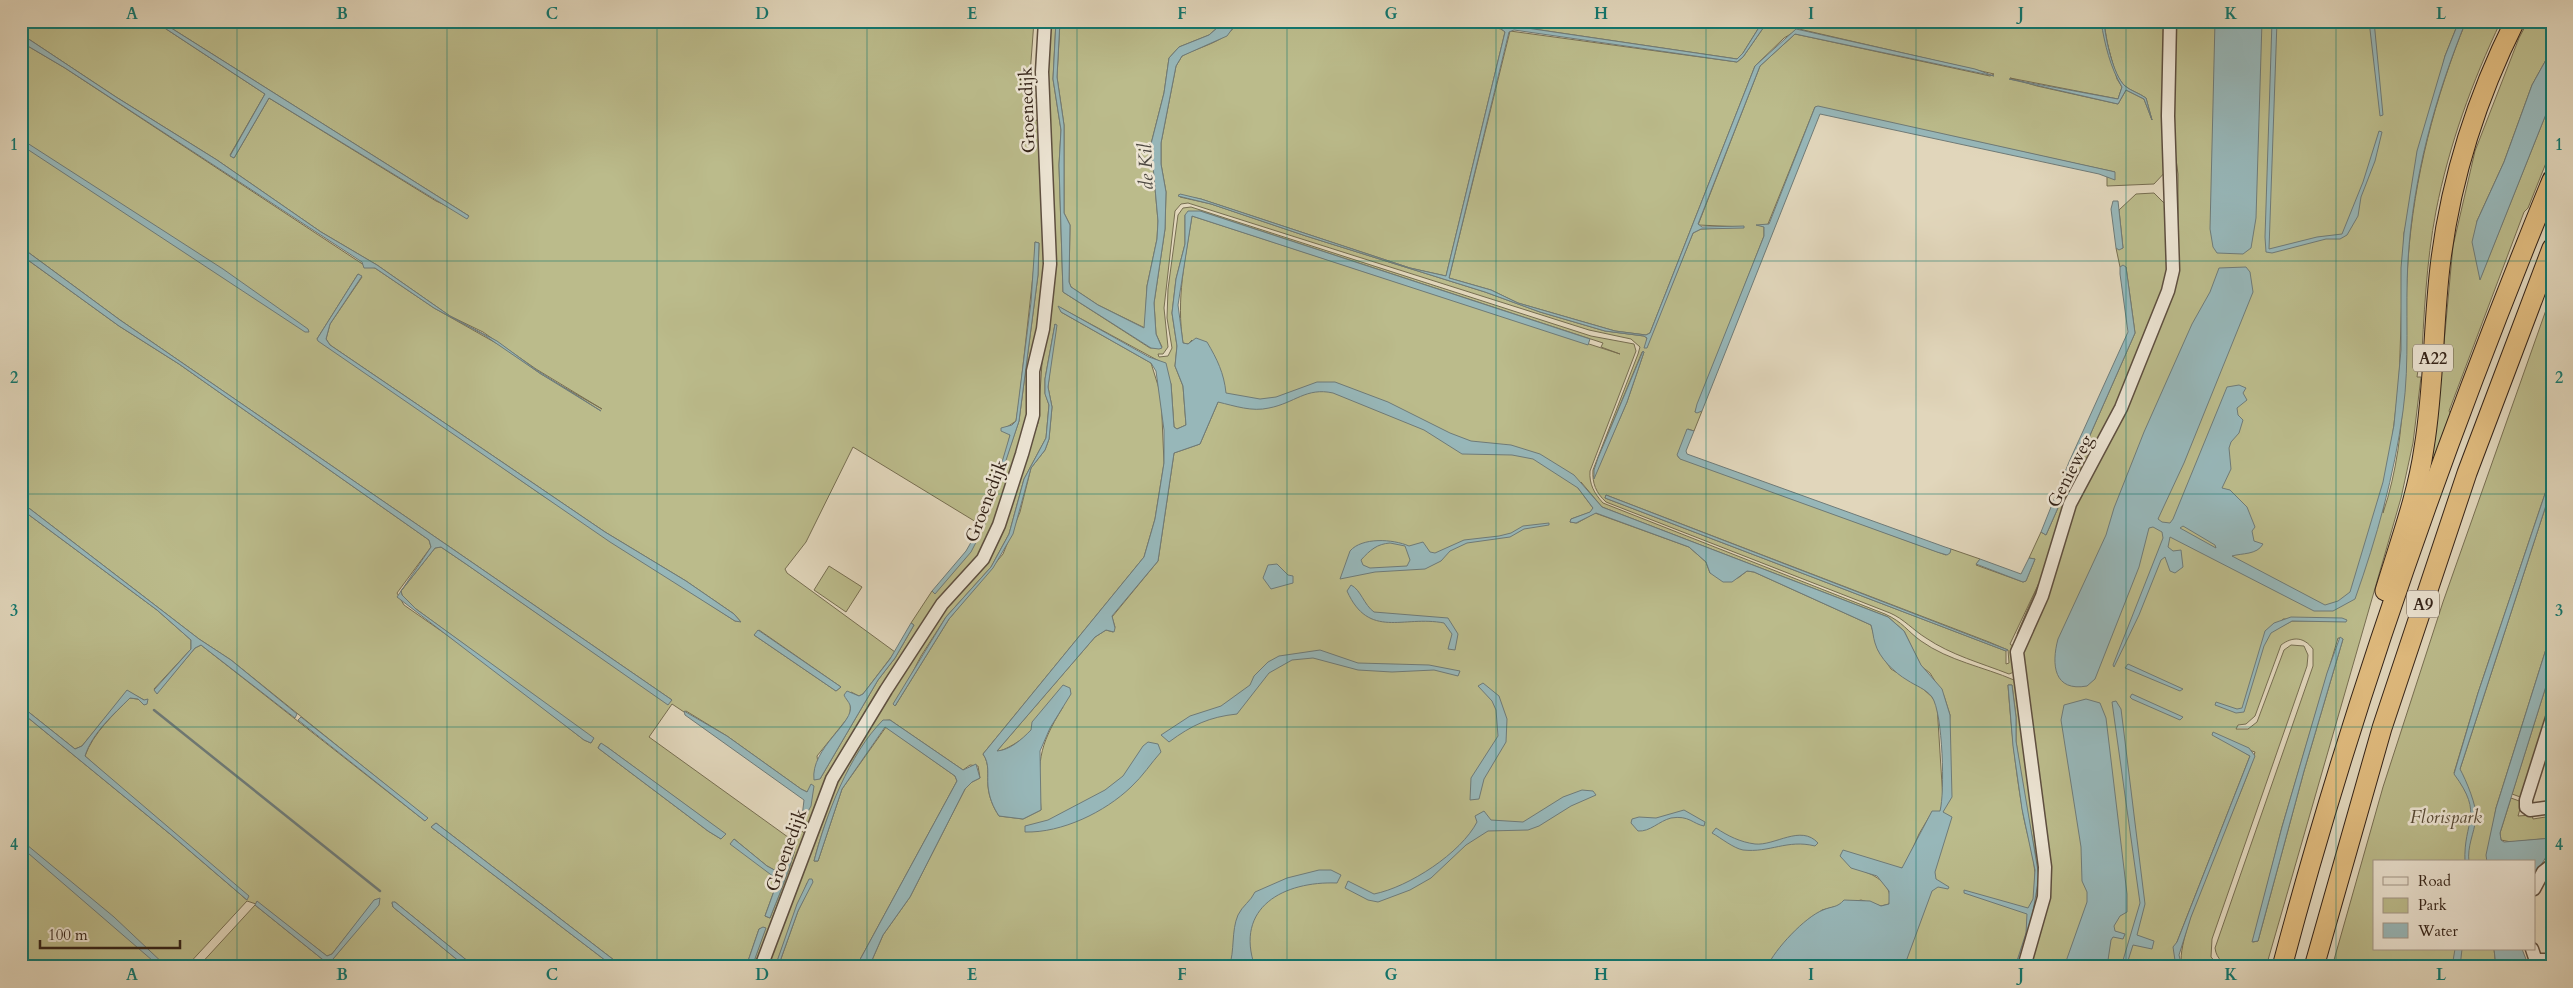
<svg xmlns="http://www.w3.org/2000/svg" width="2573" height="988" font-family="Cardo,serif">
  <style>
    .green { fill: #bbbb8b; stroke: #776e51; fill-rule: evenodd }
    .water { fill: #97b7b9; stroke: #6f7b78; fill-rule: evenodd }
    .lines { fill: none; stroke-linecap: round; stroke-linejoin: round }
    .stream { stroke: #6f7b78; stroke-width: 2.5 }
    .minor-casing { stroke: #5e4f40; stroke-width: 15 }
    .highway-casing { stroke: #332217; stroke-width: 21 }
    .minor { stroke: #ece4d3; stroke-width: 12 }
    .highway { stroke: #e0bb7e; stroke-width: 19 }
    .grid { fill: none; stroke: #0f766e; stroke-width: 1; stroke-opacity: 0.55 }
    .labels { text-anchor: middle; stroke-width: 5; stroke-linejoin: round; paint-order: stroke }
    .shield { fill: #ece4d3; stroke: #6a5c4f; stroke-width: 1 }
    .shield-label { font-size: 16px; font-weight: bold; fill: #332217 }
    .street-label { font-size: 18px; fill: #332217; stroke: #ece4d3 }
    .park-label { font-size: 18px; font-style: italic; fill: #554834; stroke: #ece4d3 }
    .water-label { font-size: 19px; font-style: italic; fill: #4c4740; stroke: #ece4d3 }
    .neatline { fill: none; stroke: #0f766e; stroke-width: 2 }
    .grid-label { font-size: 16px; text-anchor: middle; font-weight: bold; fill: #0f766e }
  </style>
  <rect width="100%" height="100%" fill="#e1d6bb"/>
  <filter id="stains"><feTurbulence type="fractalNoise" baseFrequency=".004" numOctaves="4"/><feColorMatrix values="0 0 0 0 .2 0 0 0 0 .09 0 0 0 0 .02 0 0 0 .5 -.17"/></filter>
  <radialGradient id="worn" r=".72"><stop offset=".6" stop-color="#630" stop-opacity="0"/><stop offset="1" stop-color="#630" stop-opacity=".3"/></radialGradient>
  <!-- green -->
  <g class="green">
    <path d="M 21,21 L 154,21 L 265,94 L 230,155 L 234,158 L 269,98 L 436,201 L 469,216 L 160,21 L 1034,21 L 1029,88 L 1033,121 L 1042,119 L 1046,270 L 1030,417 L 1008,486 L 981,552 L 945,593 L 814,822 L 802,822 L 809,790 L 807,792 L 801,789 L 727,736 L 686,711 L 684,712 L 672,704 L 649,737 L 792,840 L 780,873 L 767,866 L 734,839 L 778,880 L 765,916 L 770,918 C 778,896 800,849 797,828 L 806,834 L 758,967 L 752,967 L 765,928 L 759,929 L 746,967 L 623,967 L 436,823 L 431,827 L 614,967 L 475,967 L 395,902 L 392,903 L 393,907 L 466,967 L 337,967 L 332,963 L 333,959 L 351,937 L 374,901 L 332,954 L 327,956 L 257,902 L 256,904 L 247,901 L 186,967 L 21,967 L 21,712 L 170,834 L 247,900 L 85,756 C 93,733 114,714 130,698 L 144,700 L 127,691 L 82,746 L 75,749 L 21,706 L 21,509 L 157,610 L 191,640 L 191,649 L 154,689 L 157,693 L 195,648 L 201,645 L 425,821 L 427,818 L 231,660 L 199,639 L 21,502 L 21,255 L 119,326 L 179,364 L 429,540 L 431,547 L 397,593 L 404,605 L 467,649 L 584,740 L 591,743 L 593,739 L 416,609 L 402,595 L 401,591 L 435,548 L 441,547 L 466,564 L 668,704 L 672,700 L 120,320 L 21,247 L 21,42 L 65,68 L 364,265 L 375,268 L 434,308 L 503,347 L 541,374 L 602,409 L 536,369 L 483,332 L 450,316 L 377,265 L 321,232 L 217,160 L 116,97 L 21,34 ZM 1035,242 L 1039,243 L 1038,275 L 1019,421 L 999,479 L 994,502 L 970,552 L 935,593 L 932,591 L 911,623 L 914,625 L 895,658 L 878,680 L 820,779 L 817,756 L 850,715 L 851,692 L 859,696 L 863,694 L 895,652 L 787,573 L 785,569 L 806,542 L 853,447 L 981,525 L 1007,449 L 1010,435 L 1007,427 L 1016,421 L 1019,402 L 1035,257 ZM 358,274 L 362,277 L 330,324 L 326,339 L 330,345 L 605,532 L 686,581 L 734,614 L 740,621 L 735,621 L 539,493 L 317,339 ZM 759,630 L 841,687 L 836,691 L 754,635 ZM 600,744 L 607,747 L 725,834 L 721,839 L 708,831 L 598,748 Z"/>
    <path d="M 1051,21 L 1056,21 L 1053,79 L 1061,130 L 1059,165 L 1063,292 L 1150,348 L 1162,347 L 1156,334 L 1154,303 L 1165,229 L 1166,192 L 1161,164 L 1161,143 L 1176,66 L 1182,56 C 1200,46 1228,42 1238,21 C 1272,21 1493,15 1505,32 L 1446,276 L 1410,268 L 1201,199 L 1178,195 L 1180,197 L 1211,204 L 1306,236 L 1485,292 L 1540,312 L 1605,331 L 1644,336 L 1647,338 L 1646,348 L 1693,233 L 1701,229 L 1744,227 L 1698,225 L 1760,66 L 1795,34 L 1990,76 L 1994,74 L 1799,29 L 1784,38 L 1755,66 L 1650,333 L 1646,335 L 1615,331 L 1518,303 L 1491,290 L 1449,278 L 1510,31 L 1737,62 L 1743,57 L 1768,21 L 2101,21 L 2117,79 L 2122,87 L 2118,99 L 2010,78 L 2037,86 L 2118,104 L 2126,90 L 2144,99 L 2152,120 L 2146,98 C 2139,93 2131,91 2125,86 C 2112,75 2106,38 2104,21 L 2166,21 L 2168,169 L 2154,184 L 2107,186 L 2107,177 L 2115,172 L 1815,107 L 1768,224 L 1764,227 L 1764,236 L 1695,412 L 1702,411 L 1694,431 L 1688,429 L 1678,457 L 1946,555 L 1951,549 L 1980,559 L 1976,565 L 2023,582 L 2026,581 L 2035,559 L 2029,558 L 2041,532 L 2046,535 L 2135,333 L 2126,267 L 2120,267 L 2116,248 L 2123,248 L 2119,210 L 2136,194 L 2154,193 L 2167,206 L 2168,281 L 2126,386 L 2049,559 L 2022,635 L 2017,634 L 2039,583 L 2010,644 L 2014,647 L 2014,672 L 2009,674 C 1981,663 1951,655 1926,638 C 1913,630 1904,619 1890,613 L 1606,502 C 1596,493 1592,483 1593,470 L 1638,354 L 1640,347 L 1631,339 L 1589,330 L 1188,203 L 1181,204 L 1175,211 L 1164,308 L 1168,347 L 1163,354 L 1158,354 L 1159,357 L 1168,356 L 1172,348 L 1167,318 L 1168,289 L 1178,215 L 1183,208 L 1191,207 L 1591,336 L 1634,344 L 1636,351 L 1590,471 C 1589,484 1594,493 1603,503 L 1885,614 C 1903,622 1907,631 1921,641 C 1949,661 1984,667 2014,680 L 2042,870 L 2041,896 L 2022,967 L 2017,967 L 2025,947 L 2037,897 L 2035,852 L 2023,791 L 2016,741 L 2016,717 L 2012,685 L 2008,685 C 2011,726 2015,767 2022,807 C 2025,832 2036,856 2035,882 C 2035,905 2024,945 2015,967 L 1903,967 L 1924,910 L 1943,812 L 1950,715 L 1944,696 L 1930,673 L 1921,666 L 1904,631 L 1888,617 L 1602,507 L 1581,482 L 1578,488 L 1593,508 L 1591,512 L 1571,519 L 1570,522 L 1577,523 L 1595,513 L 1689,547 L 1706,562 L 1710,573 L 1738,578 L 1747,571 L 1754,572 L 1871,625 L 1878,650 L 1891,669 L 1922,688 L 1932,697 L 1937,705 L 1943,800 L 1940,812 L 1932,812 L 1919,834 L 1905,866 L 1902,868 L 1865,872 C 1878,876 1894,888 1889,904 L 1881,906 L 1861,900 L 1822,910 L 1790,936 L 1767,967 L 869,967 L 883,935 L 910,897 L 965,789 L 972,782 L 980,778 L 978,766 L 970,765 L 963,770 L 890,720 C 879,720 875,731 869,739 C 843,777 825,817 814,861 L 818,861 L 842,789 L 886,727 L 955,776 L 957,781 L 856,967 L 778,967 L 798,911 L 812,882 L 807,883 L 775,967 L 766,967 L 835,781 L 943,608 L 979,569 L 1027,455 L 1038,423 L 1043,348 L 1048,62 ZM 1200,211 L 1603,343 L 1601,347 L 1620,354 L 1192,216 C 1185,260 1176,299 1183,343 L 1188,344 L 1192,340 L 1218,402 L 1200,444 L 1174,453 L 1158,561 L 1112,617 L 1115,627 L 1113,632 L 1106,630 L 1095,637 L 996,752 C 1018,747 1043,721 1063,707 C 1037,749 1038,762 1041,810 L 1023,819 L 999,816 C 993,807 989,797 988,786 C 987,774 990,764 983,754 L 1144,557 L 1155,519 L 1164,463 L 1161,395 L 1151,363 L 1061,312 L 1061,308 L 1159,361 L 1171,384 L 1174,427 L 1177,429 L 1186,425 L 1183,386 L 1175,366 L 1177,346 L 1172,313 L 1176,279 L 1185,244 L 1185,215 ZM 1055,324 L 1048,387 L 1052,407 L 1049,439 L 1045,450 L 1031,468 L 1020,512 L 1003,554 L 949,619 L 895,706 L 921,656 L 946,617 L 991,567 L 1009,534 L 1024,479 L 1046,438 L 1049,405 L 1045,393 L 1045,379 ZM 1642,352 L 1644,352 L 1627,402 L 1594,477 L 1598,458 ZM 1606,495 L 1989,642 L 2008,650 L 2009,663 L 2006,664 L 2006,651 L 1605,498 Z"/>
    <path d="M 1060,21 L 1225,21 L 1209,35 L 1179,47 L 1169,58 L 1164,93 L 1151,144 L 1158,221 L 1157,239 L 1147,286 L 1145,328 L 1098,305 L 1071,287 L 1069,282 L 1070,225 L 1064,213 L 1064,125 L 1057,77 Z"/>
    <path d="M 1512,21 L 1763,21 L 1743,53 L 1737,59 L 1520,27 L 1514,26 Z"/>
    <path d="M 2174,21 L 2459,21 L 2445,56 L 2404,233 L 2399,383 L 2383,513 C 2411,430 2402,345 2408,260 C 2414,177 2435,98 2466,21 L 2501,21 C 2472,82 2449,145 2436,211 C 2426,263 2424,317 2421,369 L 2418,370 L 2417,377 L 2421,377 L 2413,443 L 2401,498 L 2266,967 C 2248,967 2218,972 2215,948 L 2313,666 L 2313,649 C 2304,637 2293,636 2281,645 L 2255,716 L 2246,724 L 2238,725 L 2236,729 L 2248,729 L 2257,722 L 2284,650 L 2291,645 L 2304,646 L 2308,655 L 2307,666 L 2212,939 L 2211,957 L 2220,967 L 2182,967 C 2172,936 2244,795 2255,752 L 2231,744 L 2250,756 L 2177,942 L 2176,967 L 2028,967 L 2044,915 L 2023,649 L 2064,530 L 2178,271 L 2178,174 L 2173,137 ZM 2283,619 L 2346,621 L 2292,621 L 2276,629 ZM 2338,638 L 2343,639 L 2304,771 L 2258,941 L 2253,942 L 2282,827 Z"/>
    <path d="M 2528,21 L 2552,21 L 2552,49 L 2532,85 L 2504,162 L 2477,221 L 2480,279 L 2552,99 L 2552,148 L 2528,208 L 2524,212 L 2449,411 L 2451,414 L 2420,499 L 2442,365 L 2453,246 L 2475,151 L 2519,38 Z"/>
    <path d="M 2552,293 L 2552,473 L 2478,693 L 2454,773 L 2460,769 L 2552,487 L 2552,630 L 2496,808 L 2487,862 L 2374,862 L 2374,949 L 2494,949 L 2496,967 L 2332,967 L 2383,787 L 2443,602 Z"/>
    <path d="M 829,566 L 862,587 L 846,612 L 814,590 Z"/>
    <path d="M 2552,667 L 2552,705 L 2523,798 L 2512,794 Z"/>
    <path d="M 2511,798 L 2522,802 L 2518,816 L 2532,815 L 2533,819 L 2552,816 L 2552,838 L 2511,842 L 2501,840 L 2500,833 Z"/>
    <path d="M 255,905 L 332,967 L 198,967 Z"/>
  </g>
  <!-- water -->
  <g class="water">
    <path d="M 154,21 L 160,21 L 469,216 L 467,219 L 269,98 L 234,158 L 230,156 L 265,94 Z"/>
    <path d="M 1056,21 L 1060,21 L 1057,77 L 1064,125 L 1064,213 L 1070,225 L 1069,282 L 1071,287 L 1098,305 L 1144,328 L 1147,286 L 1157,239 L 1158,221 L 1151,144 L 1164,93 L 1169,58 L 1179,47 L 1209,35 L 1225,21 L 1238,21 L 1227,36 L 1182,56 L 1176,66 L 1161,143 L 1161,164 L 1166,192 L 1165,229 L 1154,303 L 1156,334 L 1162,348 L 1159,349 L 1151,348 L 1063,292 L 1059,165 L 1061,130 L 1053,79 Z"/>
    <path d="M 1457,21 L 1500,24 L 1512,21 L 1514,26 L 1520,27 L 1737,59 L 1743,53 L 1763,21 L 1768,21 L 1743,57 L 1737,62 L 1514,30 L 1509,32 L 1449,278 L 1491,290 L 1518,303 L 1615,331 L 1646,335 L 1650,333 L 1755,66 L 1796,29 L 1975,69 L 1994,76 L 1795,34 L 1760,66 L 1698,224 L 1702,227 L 1744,226 L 1744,228 L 1701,229 L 1693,233 L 1647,348 L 1644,348 L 1647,338 L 1644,336 L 1605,331 L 1540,312 L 1485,292 L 1306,236 L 1211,204 L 1178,196 L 1180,194 L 1201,199 L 1410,268 L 1446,276 L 1505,32 L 1499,27 Z"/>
    <path d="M 2104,21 C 2105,37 2113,75 2125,86 C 2131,91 2139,93 2146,98 L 2152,120 L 2144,99 L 2126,90 L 2118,104 L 2009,79 L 2118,99 L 2122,87 C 2110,67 2105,45 2101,22 Z"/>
    <path d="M 2215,21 L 2262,21 L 2256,218 L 2251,248 L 2243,254 L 2217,253 L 2213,247 L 2210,229 Z"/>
    <path d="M 2272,21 L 2277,21 L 2269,249 L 2317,237 L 2342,234 L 2363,182 L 2379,131 L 2382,132 L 2375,161 L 2361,197 L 2358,216 L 2347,235 L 2340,239 L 2326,239 L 2272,253 L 2266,252 L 2265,237 Z"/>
    <path d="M 2369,21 L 2374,21 L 2383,115 L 2380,116 Z"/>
    <path d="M 2459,21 L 2466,21 C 2435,97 2413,177 2408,260 C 2405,310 2410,361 2403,411 C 2394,476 2377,537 2355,599 L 2333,611 L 2314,611 L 2170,537 L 2168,547 L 2173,551 L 2181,550 L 2183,567 L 2175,573 L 2170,571 L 2165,557 L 2161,560 L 2139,615 L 2114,667 L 2113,665 L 2163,538 L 2162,532 L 2153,527 L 2149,528 L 2139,567 L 2095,679 L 2087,686 C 2054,692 2051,665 2058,639 L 2106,535 L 2114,508 L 2144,432 L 2192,324 L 2210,292 L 2219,268 L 2246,267 L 2250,272 L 2253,292 L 2184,463 L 2158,519 L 2162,522 L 2170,523 L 2173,519 L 2227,387 L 2239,385 L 2246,388 L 2243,393 L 2247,400 L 2237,408 L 2238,415 L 2243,420 L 2239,433 L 2231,442 L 2229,448 L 2231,469 L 2222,488 L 2230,490 L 2247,507 L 2255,527 L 2252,531 L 2254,541 L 2263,544 C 2257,555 2242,553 2232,556 L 2325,605 L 2338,601 L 2350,592 L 2383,482 L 2394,425 L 2401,350 L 2401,268 L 2404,233 L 2417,151 L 2445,56 ZM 2183,526 L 2215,545 L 2216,548 L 2180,528 Z"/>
    <path d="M 21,34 L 116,97 L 217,160 L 321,232 L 377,265 L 450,316 L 497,341 L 535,369 L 601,411 L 541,374 L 484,335 L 434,308 L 375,268 L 364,268 L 362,262 L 65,68 L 21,42 Z"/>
    <path d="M 2552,49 L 2552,99 L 2480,280 L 2472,242 L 2477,221 L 2504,162 L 2532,85 Z"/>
    <path d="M 1818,106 L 2111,171 L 2115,172 L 2115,180 L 2099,174 L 1820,114 L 1702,411 L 1697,413 L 1695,412 L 1697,404 L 1764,236 L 1764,227 L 1756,225 L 1769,224 L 1815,107 Z"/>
    <path d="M 21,139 L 223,269 L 308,329 L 309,332 L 305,332 L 21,145 Z"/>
    <path d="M 2113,201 L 2118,201 L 2123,248 L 2119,250 L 2116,248 L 2111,209 Z"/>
    <path d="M 1188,211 L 1200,211 L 1590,339 L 1588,345 L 1192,216 L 1178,305 L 1183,343 L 1188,344 L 1196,338 L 1207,342 C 1217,359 1224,373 1226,393 L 1260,399 L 1276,397 L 1317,382 L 1335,382 L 1388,402 L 1450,433 L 1471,441 L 1511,445 L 1540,454 L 1574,475 L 1602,507 L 1888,617 L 1904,631 L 1921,665 L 1942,689 L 1950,715 L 1952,797 L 1943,812 L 1952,817 L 1935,872 L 1936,879 L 1949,887 L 1948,889 L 1938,887 L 1932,891 L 1904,967 L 1767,967 C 1775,949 1805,917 1823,910 C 1832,906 1837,908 1844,900 L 1870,901 L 1881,906 L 1889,904 L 1889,891 L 1877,876 L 1851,868 L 1840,856 L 1843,850 L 1902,868 L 1932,811 L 1940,811 C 1945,793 1943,713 1932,697 C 1926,689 1916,686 1907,680 C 1895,673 1879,658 1875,643 C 1873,637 1873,631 1871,625 L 1754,572 L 1747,571 L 1732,582 L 1723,582 L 1710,573 L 1706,562 L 1689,547 L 1596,513 L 1576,523 L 1570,522 L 1571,519 L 1590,512 L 1593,508 L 1578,488 L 1533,459 L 1512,455 L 1462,454 L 1424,430 L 1333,393 C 1306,387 1295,403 1269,408 C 1252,412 1235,406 1218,402 L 1200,444 L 1174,453 L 1158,561 L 1112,616 L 1115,628 L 1114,632 L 1106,630 L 1095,637 L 997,751 C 1010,750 1021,740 1031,730 L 1032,722 L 1063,685 L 1070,688 L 1071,694 L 1050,728 L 1040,751 L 1041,810 L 1023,819 L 999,816 C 993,807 989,797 988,786 C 987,774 990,764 983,754 L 1144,557 L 1155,519 L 1164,463 L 1164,430 L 1156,371 L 1151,363 L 1061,312 L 1058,306 L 1149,357 L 1166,363 L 1171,384 L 1174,427 L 1177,429 L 1186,425 L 1183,386 L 1175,366 L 1177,346 L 1172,313 L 1176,279 L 1185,244 L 1185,215 Z"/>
    <path d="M 1035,242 L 1039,243 L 1038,275 L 1019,421 L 984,527 L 971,552 L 935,594 L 932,591 L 966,551 L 981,525 L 990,503 L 1010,435 L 1001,431 L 1001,428 L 1012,425 L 1016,421 L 1031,302 Z"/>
    <path d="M 21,247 L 120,320 L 672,700 L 668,705 L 466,564 L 441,547 L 435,548 L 401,591 L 402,595 L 416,609 L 594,738 L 591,743 L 584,740 L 397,597 L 431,547 L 429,540 L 179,364 L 119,326 L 21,255 Z"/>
    <path d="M 2123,265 L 2126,267 L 2135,333 L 2046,535 L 2041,532 L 2069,462 L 2128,332 L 2120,274 L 2120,267 Z"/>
    <path d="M 358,274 L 362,276 L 330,324 L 326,339 L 330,345 L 605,532 L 686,581 L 734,614 L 741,622 L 735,621 L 610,542 L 318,341 L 317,339 Z"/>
    <path d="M 1055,324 L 1057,325 L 1048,387 L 1052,407 L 1049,439 L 1045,450 L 1031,468 L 1013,534 L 993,568 L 949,619 L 895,706 L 893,704 L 946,617 L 991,567 L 1009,534 L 1024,479 L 1046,438 L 1049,405 L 1045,394 L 1045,379 Z"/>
    <path d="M 1643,351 L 1644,352 L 1627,402 L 1594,479 L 1594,470 L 1598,458 Z"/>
    <path d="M 1687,429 L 1694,431 L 1686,451 L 1687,454 L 1945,547 L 1951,549 L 1950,553 L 1947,555 L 1937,552 L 1680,459 L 1677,455 Z"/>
    <path d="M 2552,473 L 2552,487 L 2460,769 C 2466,780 2477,806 2476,818 C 2474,834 2467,846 2469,862 L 2465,862 C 2463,820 2485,816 2454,774 L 2478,693 Z"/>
    <path d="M 1606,495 L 2008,650 L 2006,651 L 1605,498 Z"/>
    <path d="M 21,502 L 199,639 L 231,660 L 297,714 L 295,718 L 201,645 L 195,648 L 157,694 L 154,690 L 191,649 L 191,640 L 157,610 L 21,509 Z"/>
    <path d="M 1549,523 L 1549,525 L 1524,529 L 1510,537 L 1467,543 L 1450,551 L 1441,561 L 1425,569 L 1375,572 L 1340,579 L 1350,551 C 1362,537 1393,539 1409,546 L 1423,542 L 1430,552 L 1435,553 L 1464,540 L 1499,536 L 1511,533 L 1523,526 ZM 1390,543 L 1405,546 L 1410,560 L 1407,566 L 1370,568 L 1363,565 L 1361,560 C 1370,550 1377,544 1390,543 Z"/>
    <path d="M 2029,558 L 2035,559 L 2026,581 L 2023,582 L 1976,564 L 1980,559 L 2021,574 Z"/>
    <path d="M 1277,564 L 1288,575 L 1293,576 L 1293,583 L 1271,589 L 1263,578 L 1268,565 Z"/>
    <path d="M 1351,585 C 1361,590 1364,605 1374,612 L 1448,618 L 1458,634 L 1455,650 L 1448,649 L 1452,634 L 1444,623 C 1403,615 1369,640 1347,591 Z"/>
    <path d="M 2291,617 L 2342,618 L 2347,620 L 2346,622 L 2292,621 L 2271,633 L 2264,646 L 2244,712 L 2236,713 L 2215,705 L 2216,702 L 2237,709 L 2242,708 L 2265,631 L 2274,623 Z"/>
    <path d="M 911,623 L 914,625 L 895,658 L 878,680 L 820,779 L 814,780 C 810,748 856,722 850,705 C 849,702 845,698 844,695 L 847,691 L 859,696 L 863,694 L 890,659 Z"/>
    <path d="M 758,630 L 841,687 L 836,691 L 754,635 Z"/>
    <path d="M 2552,630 L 2552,667 L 2500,833 L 2501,840 L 2504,842 L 2552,838 L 2552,856 L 2546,857 L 2538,870 L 2534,870 L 2534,862 L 2487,862 L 2486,855 L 2496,808 Z"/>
    <path d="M 2340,637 L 2343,639 L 2304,771 L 2258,941 L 2252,942 L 2282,827 L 2327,673 Z"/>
    <path d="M 1320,650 L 1358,663 L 1429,665 L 1460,671 L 1458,676 L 1434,670 L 1392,672 L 1358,670 L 1313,658 L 1292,660 L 1269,673 L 1237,714 C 1209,717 1192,725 1169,742 L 1161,735 L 1190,716 L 1221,706 L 1250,685 L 1254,676 L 1268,662 L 1279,656 Z"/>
    <path d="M 2128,664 L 2183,689 L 2180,691 L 2125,668 Z"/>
    <path d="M 1483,683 L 1499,696 L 1507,719 L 1506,742 L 1484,779 L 1479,799 L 1470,800 L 1471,778 L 1498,736 L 1496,710 L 1492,701 L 1478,686 Z"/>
    <path d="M 2008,685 L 2012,685 L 2016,717 L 2016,741 L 2039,877 L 2030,928 L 2017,967 L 2015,967 L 2026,933 L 2027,914 L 1964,893 L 1964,890 L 2028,908 L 2033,899 L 2035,870 L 2022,809 L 2013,746 Z"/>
    <path d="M 127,690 L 144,700 L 148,699 L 147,704 L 144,705 L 138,699 L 130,698 C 114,714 92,733 85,756 L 249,896 L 247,900 L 170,834 L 21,712 L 21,706 L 75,749 L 82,746 Z"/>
    <path d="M 2132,694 L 2183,717 L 2180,720 L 2132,699 L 2130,697 Z"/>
    <path d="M 2086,699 L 2100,703 L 2106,718 L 2127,894 L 2127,912 L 2120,916 L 2114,926 L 2115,931 L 2125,934 L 2123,939 L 2113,937 L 2111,940 L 2107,967 L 2064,967 L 2087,902 L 2087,892 L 2082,881 L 2081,847 L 2061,720 L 2064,705 Z"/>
    <path d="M 2116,701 L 2121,709 L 2123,725 L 2143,888 L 2145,904 L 2137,935 L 2154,941 L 2152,949 L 2133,945 L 2126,967 L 2121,967 L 2140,903 L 2112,702 Z"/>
    <path d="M 684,711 L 727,736 L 801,789 L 807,792 L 811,784 L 814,786 L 811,806 L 804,819 L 802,817 L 804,800 L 685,715 Z"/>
    <path d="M 301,717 L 428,818 L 425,821 L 298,720 Z"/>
    <path d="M 883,720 L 890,720 L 963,770 L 976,764 L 980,778 L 972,782 L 965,789 L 910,897 L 883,935 L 869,967 L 856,967 L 957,781 L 955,776 L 885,727 L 842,789 L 818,861 L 814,861 C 826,815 849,754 883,720 Z"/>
    <path d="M 2213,732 L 2249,748 L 2255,756 L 2191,917 L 2179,955 L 2182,967 L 2176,967 L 2173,947 L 2177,942 L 2250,756 L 2212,735 Z"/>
    <path d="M 1148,742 L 1158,744 L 1161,752 C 1151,763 1143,776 1131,787 C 1105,812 1062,833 1025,832 L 1025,826 L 1048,820 L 1105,790 L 1123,776 L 1143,746 Z"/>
    <path d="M 601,743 L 607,747 L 726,834 L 721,839 L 708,831 L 598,748 Z"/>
    <path d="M 1582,790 L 1593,791 L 1596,795 L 1571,806 L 1539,826 L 1528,830 L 1488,831 L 1466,845 L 1431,878 L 1410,890 L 1378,902 L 1368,900 L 1345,888 L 1348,881 L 1374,894 C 1409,887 1461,853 1477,822 L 1475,816 L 1484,811 L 1491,820 L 1523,822 L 1563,797 Z"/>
    <path d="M 1684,810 L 1705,822 L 1704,826 C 1693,824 1689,815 1671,818 C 1659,821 1650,832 1638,831 L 1631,823 L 1632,819 L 1639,817 L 1656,818 Z"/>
    <path d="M 436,823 L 623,967 L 614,967 L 431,827 Z"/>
    <path d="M 797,828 C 800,848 778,897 770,918 L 765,916 L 778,880 L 730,844 L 734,839 L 767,866 L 780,873 Z"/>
    <path d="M 1716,828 C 1728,836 1740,842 1755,844 C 1775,846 1801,824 1818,843 L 1815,846 C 1787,839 1770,853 1743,850 C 1733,848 1721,838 1712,833 Z"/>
    <path d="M 21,840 L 114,917 L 167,967 L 160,967 L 21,847 Z"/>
    <path d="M 1319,870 L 1331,870 L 1341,875 L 1337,883 C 1284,881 1234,907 1255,967 L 1229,967 C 1235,951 1231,931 1238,915 C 1242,906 1251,901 1255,892 L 1287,878 Z"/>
    <path d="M 809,879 L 812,879 L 813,882 L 798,911 L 778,967 L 775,967 L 797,904 Z"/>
    <path d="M 380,898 L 379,905 L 333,959 L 332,963 L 337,967 L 332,967 L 255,905 L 257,901 L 327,956 L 332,954 L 374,900 Z"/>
    <path d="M 392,902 L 395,902 L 475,967 L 466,967 L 393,907 Z"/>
    <path d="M 763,927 L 766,928 L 752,967 L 746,967 L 759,929 Z"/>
    <path d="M 2455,949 L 2462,949 L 2460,967 L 2452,967 Z"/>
    <path d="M 2494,949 L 2522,949 L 2529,967 L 2496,967 Z"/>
  </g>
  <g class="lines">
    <!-- stream -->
    <path class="stream" d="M 154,710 L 380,891"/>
    <!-- minor casing -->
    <g class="minor-casing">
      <g id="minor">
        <path d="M 2552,718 L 2526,800 L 2526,807 L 2530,810 L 2552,807"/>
        <path d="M 2534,889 L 2543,872 L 2552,865"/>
        <path d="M 2532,949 L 2538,967"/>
        <path d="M 2536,960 L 2552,960"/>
        <path d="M 761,967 L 832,779 L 886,690 L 942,604 L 983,559 L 999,525 L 1022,454 L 1033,415 L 1033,371 L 1043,329 L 1050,264 L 1042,72 L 1045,21"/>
        <path d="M 2024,967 L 2044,897 L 2045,867 L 2017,652 L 2042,596 L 2070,504 L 2121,408 L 2168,291 L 2173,270 L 2168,116 L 2170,21"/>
      </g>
    </g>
    <!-- highway casing -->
    <g class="highway-casing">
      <g id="highway">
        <path d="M 2385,591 C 2399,544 2417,497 2424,448 C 2434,388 2433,327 2440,267 C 2450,181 2476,99 2515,21"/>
        <path d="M 2282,967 C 2353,699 2447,436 2552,180"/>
        <path d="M 2314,967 L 2382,728 L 2467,473 L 2552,248"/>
      </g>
    </g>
    <!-- minor -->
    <use href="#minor" class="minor"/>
    <!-- highway -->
    <use href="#highway" class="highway"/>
  </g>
  <!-- grid -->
  <path class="grid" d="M 237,21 L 237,967M 447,21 L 447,967M 657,21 L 657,967M 867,21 L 867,967M 1077,21 L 1077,967M 1287,21 L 1287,967M 1496,21 L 1496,967M 1706,21 L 1706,967M 1916,21 L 1916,967M 2126,21 L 2126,967M 2336,21 L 2336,967M 21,261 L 2552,261M 21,494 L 2552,494M 21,727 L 2552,727"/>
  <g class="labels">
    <!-- shield labels -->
    <g class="shield">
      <rect x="2413" y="344.5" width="40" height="27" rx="4"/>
      <rect x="2407" y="590.5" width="32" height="27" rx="4"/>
    </g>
    <g class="shield-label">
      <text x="2433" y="364">A22</text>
      <text x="2423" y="610">A9</text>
    </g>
    <!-- street labels -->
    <g class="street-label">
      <text transform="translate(1027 110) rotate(-92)" y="6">Groenedijk</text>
      <text transform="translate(2070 471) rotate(-63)" y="6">Genieweg</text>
      <text transform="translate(986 501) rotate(-69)" y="6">Groenedijk</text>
      <text transform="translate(786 850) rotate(-70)" y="6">Groenedijk</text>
    </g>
    <!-- park labels -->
    <g class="park-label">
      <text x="2446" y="823">Florispark</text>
    </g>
    <!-- water labels -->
    <g class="water-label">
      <text transform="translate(1145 167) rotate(-92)" y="7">de Kil</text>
    </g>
  </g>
  <!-- margin -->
  <rect width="2573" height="988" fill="none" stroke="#e1d6bb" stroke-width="55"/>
  <!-- legend -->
  <rect x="2373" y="860" width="162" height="90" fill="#ece4d3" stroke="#a29688"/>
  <rect x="2383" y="877" width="25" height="8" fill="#ece4d3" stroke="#a29688"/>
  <text x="2418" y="886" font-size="15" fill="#332217">Road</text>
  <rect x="2383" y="898" width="25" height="15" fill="#bbbb8b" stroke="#a29688"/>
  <text x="2418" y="910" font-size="15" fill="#332217">Park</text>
  <rect x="2383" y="923" width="25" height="15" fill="#97b7b9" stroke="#a29688"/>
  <text x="2418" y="936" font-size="15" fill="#332217">Water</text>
  <!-- scale -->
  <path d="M40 940v8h140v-8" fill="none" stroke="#332217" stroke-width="2.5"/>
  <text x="48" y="940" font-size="15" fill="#332217" stroke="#ece4d3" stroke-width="4" paint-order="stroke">100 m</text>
  <rect x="28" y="28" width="2518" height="932" class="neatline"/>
  <g class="grid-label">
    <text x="132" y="19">A</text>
    <text x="342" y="19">B</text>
    <text x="552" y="19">C</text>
    <text x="762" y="19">D</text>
    <text x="972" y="19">E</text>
    <text x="1182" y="19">F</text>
    <text x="1391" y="19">G</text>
    <text x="1601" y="19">H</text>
    <text x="1811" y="19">I</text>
    <text x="2021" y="19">J</text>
    <text x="2231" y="19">K</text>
    <text x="2441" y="19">L</text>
    <text x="14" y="150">1</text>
    <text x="2559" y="150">1</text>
    <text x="14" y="383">2</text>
    <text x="2559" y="383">2</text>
    <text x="14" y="616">3</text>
    <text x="2559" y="616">3</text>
    <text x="14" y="850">4</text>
    <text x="2559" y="850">4</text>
    <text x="132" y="980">A</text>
    <text x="342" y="980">B</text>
    <text x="552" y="980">C</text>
    <text x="762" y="980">D</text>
    <text x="972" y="980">E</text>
    <text x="1182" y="980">F</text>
    <text x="1391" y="980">G</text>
    <text x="1601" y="980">H</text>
    <text x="1811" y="980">I</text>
    <text x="2021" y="980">J</text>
    <text x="2231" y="980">K</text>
    <text x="2441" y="980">L</text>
  </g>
  <rect width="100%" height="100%" filter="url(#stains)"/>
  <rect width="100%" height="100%" fill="url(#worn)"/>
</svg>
